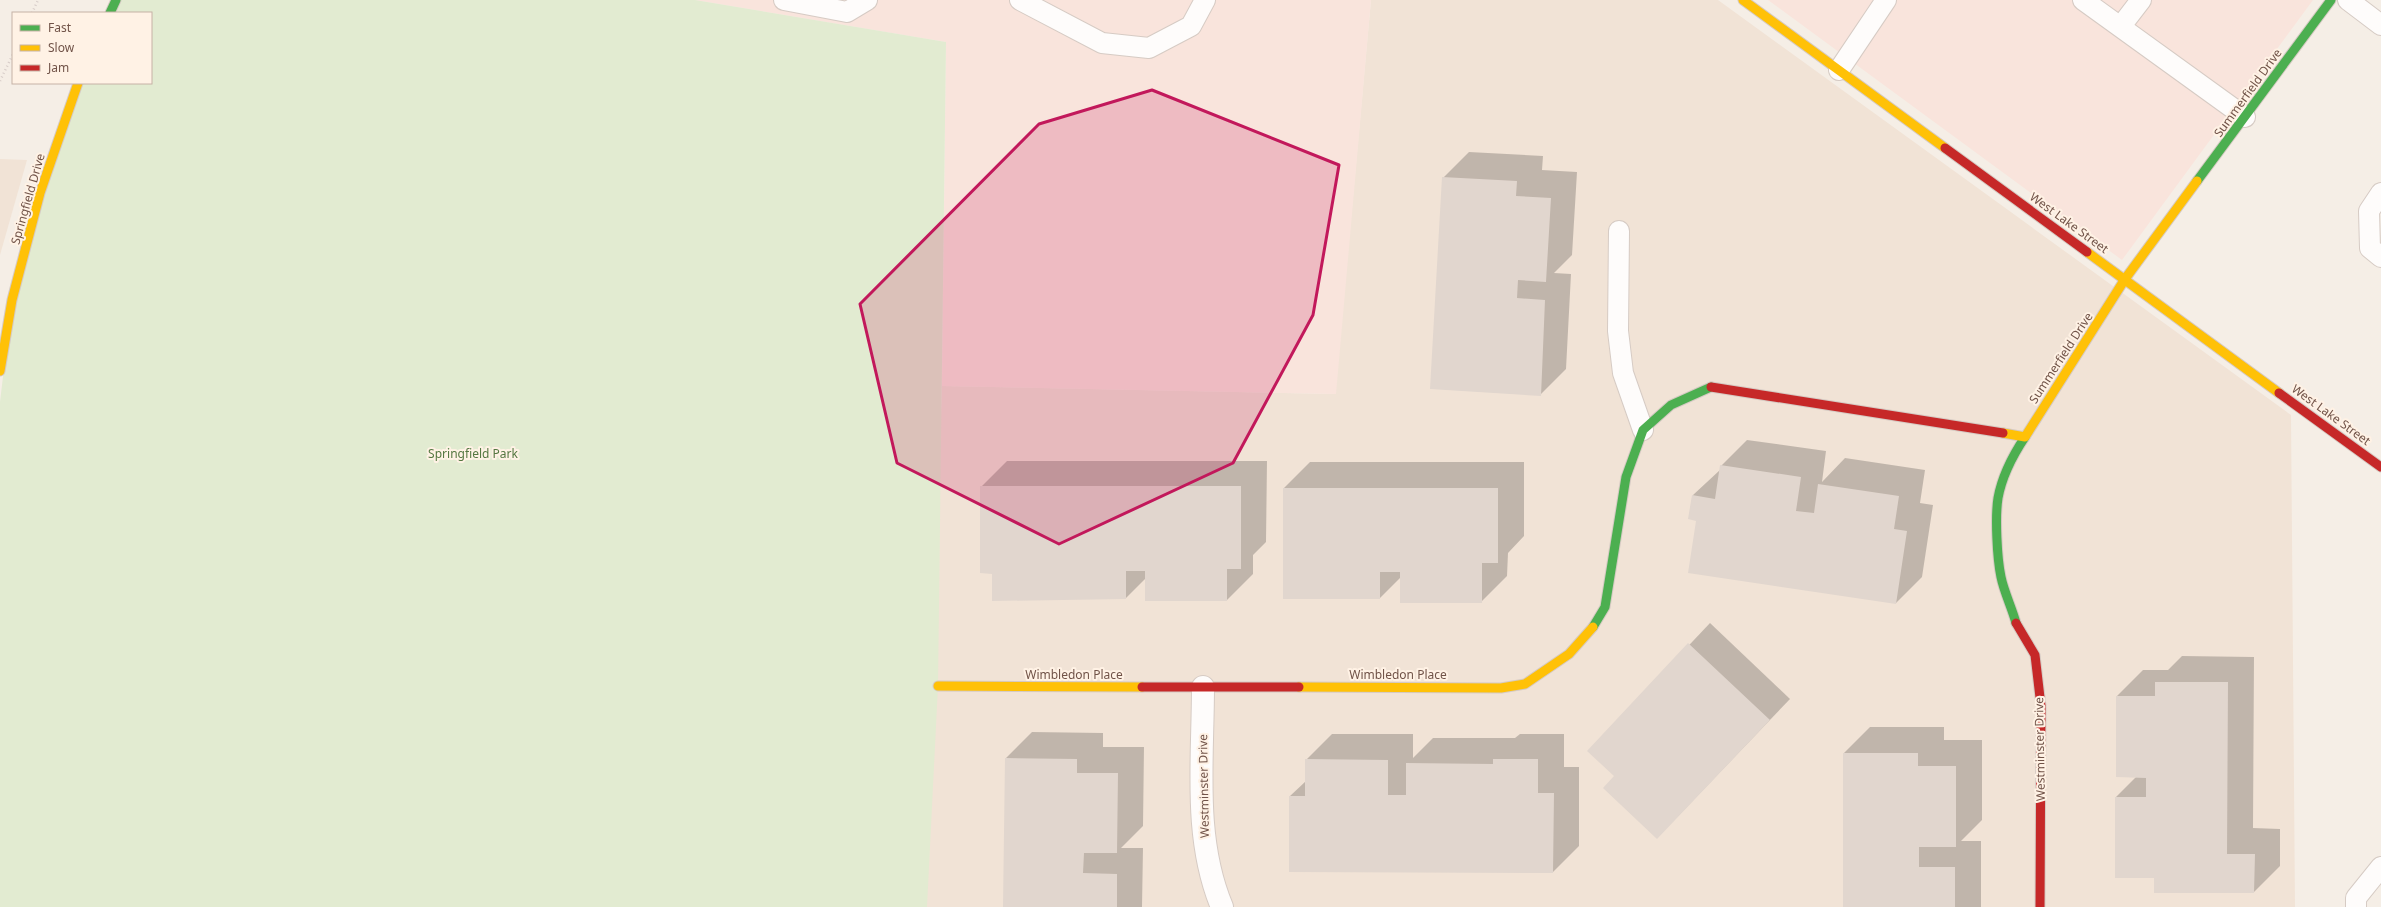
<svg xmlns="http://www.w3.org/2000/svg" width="2381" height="907" font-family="'Noto Sans',sans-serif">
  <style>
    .residential { fill: #f1e3d6 }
    .commercial { fill: #f9e4dc }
    .green { fill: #e2ebd1 }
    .shadow { fill: #0003 }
    .building { fill: #e1d6ce }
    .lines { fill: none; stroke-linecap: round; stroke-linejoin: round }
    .lane-casing { stroke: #d6cbc4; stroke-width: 22 }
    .street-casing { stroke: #d6cbc4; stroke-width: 24 }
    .fast-casing { stroke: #d5cac3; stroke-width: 11 }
    .slow-casing { stroke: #d5cac3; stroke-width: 11 }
    .jam-casing { stroke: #d5cac3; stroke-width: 11 }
    .path { stroke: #d7ccc8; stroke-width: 2.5; stroke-dasharray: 1 3; stroke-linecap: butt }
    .lane { stroke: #fefcfb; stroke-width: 20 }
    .street { stroke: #fefcfb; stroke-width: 22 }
    .fast { stroke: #4caf50; stroke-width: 9 }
    .slow { stroke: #ffc107; stroke-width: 9 }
    .jam { stroke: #c62828; stroke-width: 9 }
    .marked { fill: #c2185b; fill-opacity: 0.2; stroke: #c2185b; stroke-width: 3; stroke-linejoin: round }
    .labels { text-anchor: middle; stroke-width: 4; stroke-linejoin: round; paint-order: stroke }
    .street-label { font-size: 12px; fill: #715348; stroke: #fff2e5 }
    .park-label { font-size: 12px; fill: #557741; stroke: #fff2e5 }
  </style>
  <rect width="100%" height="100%" fill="#f5eee6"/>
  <!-- residential -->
  <g class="residential">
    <path d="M 1371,0 L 1718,0 L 2291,415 L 2295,907 L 925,907 L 942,386 L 1335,394 Z"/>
    <path d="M 0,159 L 27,160 L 0,255 Z"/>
  </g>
  <!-- commercial -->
  <g class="commercial">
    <path d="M 695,0 L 1371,0 L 1336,394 L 942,386 L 946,42 Z"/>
    <path d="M 1768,0 L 2313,0 L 2122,260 Z"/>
  </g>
  <!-- green -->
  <path class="green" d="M 119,0 L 695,0 L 946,42 L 938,686 L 927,907 L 0,907 L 0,402 L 12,300 L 78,83 L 151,83 L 151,13 L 113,13 Z"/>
  <!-- shadow -->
  <g class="shadow">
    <path d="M 1469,152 L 1543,156 L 1542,170 L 1577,172 L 1572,255 L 1554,273 L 1571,274 L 1566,369 L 1540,395 L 1443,178 Z"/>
    <path d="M 1747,440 L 1826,451 L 1822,482 L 1845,458 L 1925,470 L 1920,503 L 1933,505 L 1922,577 L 1896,603 L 1697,520 L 1693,495 L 1720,470 L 1721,466 Z"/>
    <path d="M 1007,461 L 1267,461 L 1266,542 L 1253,555 L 1253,574 L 1227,600 L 1146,578 L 1126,598 L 993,573 L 981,487 Z"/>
    <path d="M 1310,462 L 1524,462 L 1524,536 L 1508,553 L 1507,576 L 1481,602 L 1401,577 L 1380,598 L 1284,488 Z"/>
    <path d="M 1710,623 L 1790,699 L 1678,816 L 1616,776 L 1589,751 Z"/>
    <path d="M 2182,656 L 2254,657 L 2253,828 L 2280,829 L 2280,866 L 2254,892 L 2155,877 L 2116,797 L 2137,776 L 2117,696 L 2143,670 L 2168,670 Z"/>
    <path d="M 1870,727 L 1944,727 L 1944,740 L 1982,740 L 1982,820 L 1961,841 L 1981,841 L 1981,907 L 1844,907 L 1844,753 Z"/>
    <path d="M 1032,732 L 1103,733 L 1103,747 L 1144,747 L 1143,826 L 1121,848 L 1143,848 L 1142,907 L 1004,907 L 1006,758 Z"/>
    <path d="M 1332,734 L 1413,734 L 1413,758 L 1433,738 L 1515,738 L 1520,734 L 1564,734 L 1564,767 L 1579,767 L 1579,846 L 1553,872 L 1290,796 L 1306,781 L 1306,760 Z"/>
  </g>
  <!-- building -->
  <g class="building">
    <path d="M 1442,177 L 1517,181 L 1516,196 L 1551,198 L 1546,282 L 1518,280 L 1517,298 L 1545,300 L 1541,396 L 1430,389 Z"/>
    <path d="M 1720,465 L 1801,477 L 1796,511 L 1814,513 L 1818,484 L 1899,496 L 1894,529 L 1907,531 L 1896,604 L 1688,573 L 1696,521 L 1688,519 L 1692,495 L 1715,499 Z"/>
    <path d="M 980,486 L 1241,486 L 1241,569 L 1227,569 L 1227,601 L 1145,601 L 1145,571 L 1126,571 L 1126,599 L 992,601 L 992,574 L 980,573 Z"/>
    <path d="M 1283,488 L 1498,488 L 1498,563 L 1482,563 L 1482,603 L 1400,603 L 1400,572 L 1380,572 L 1380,599 L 1283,599 Z"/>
    <path d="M 1688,643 L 1770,720 L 1657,839 L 1603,788 L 1614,776 L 1587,751 Z"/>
    <path d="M 2155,682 L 2228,682 L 2227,854 L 2255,854 L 2254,893 L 2154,893 L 2154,878 L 2115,878 L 2115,797 L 2146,797 L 2146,778 L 2116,777 L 2116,696 L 2155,696 Z"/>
    <path d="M 1843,753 L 1918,753 L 1918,766 L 1956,766 L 1956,847 L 1919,847 L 1919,867 L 1955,867 L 1955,907 L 1843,907 Z"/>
    <path d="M 1005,758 L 1077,759 L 1077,773 L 1118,773 L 1117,853 L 1084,853 L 1083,873 L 1117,874 L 1117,907 L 1003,907 Z"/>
    <path d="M 1305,759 L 1388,760 L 1388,795 L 1406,795 L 1406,763 L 1493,764 L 1493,759 L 1538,759 L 1538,793 L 1554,793 L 1553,873 L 1289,872 L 1289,796 L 1305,796 Z"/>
  </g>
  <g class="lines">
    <!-- lane casing -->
    <g class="lane-casing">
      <g id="lane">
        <path d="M 784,0 L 847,12 L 867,0"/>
        <path d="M 1020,0 L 1102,43 L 1149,48 L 1191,26 L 1205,0"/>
        <path d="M 2083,0 L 2245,117"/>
        <path d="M 2348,0 L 2381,25"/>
        <path d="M 2121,26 L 2141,0"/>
        <path d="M 1839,70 L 1886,0"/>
        <path d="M 2381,193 L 2369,211 L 2370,248 L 2381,257"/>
        <path d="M 1619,231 L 1618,331 L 1623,373 L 1643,430"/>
        <path d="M 2356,907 L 2356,898 L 2381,867"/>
      </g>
    </g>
    <!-- street casing -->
    <g class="street-casing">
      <path id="street" d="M 1203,687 C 1203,760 1193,838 1222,907"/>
    </g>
    <!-- fast casing -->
    <g class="fast-casing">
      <g id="fast">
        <path d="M 110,13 L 116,0"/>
        <path d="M 2197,181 L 2331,0"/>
        <path d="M 2016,623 C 2012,608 2004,592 2001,577 C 1997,558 1995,517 1998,498 C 2002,476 2013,455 2025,437"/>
        <path d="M 1593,627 L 1605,607 L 1626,477 L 1643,430 L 1671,405 L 1711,387"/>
      </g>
    </g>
    <!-- slow casing -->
    <g class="slow-casing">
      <g id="slow">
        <path d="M 1743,0 L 1945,148"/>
        <path d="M 2087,252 L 2279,393"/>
        <path d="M 0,371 L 12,300 L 40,193 L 78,83"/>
        <path d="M 2003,433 L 2025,437 L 2125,279 L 2197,181"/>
        <path d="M 938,686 L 1142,687"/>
        <path d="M 1299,687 L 1501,688 L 1525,684 L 1569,654 L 1593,627"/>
      </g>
    </g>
    <!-- jam casing -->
    <g class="jam-casing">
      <g id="jam">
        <path d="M 1945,148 L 2087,252"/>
        <path d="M 1711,387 L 2003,433"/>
        <path d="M 2279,393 L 2381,467"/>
        <path d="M 2016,623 L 2035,655 L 2041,706 L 2040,907"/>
        <path d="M 1142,687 L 1299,687"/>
      </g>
    </g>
    <!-- path -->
    <g class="path">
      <path d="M 32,13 L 38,0"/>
      <path d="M 0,81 L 13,54"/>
    </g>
    <!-- lane -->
    <use href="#lane" class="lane"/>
    <!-- street -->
    <use href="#street" class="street"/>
    <!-- fast -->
    <use href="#fast" class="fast"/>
    <!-- slow -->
    <use href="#slow" class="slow"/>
    <!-- jam -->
    <use href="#jam" class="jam"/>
  </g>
  <!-- marked area -->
  <path class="marked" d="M 1152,90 L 1339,165 L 1313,315 L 1233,463 L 1059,544 L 897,463 L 860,304 L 1039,124 Z"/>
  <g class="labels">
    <!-- street labels -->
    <g class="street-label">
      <text transform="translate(2248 93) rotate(-54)" y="4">Summerfield Drive</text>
      <text transform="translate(28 199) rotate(-74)" y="4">Springfield Drive</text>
      <text transform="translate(2069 223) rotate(36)" y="4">West Lake Street</text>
      <text transform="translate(2061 358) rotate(-57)" y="4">Summerfield Drive</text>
      <text transform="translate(2331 415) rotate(36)" y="4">West Lake Street</text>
      <text x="1074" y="679">Wimbledon Place</text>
      <text x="1398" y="679">Wimbledon Place</text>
      <text transform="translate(2040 749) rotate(-91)" y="4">Westminster Drive</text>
      <text transform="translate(1204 786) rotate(-91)" y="4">Westminster Drive</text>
    </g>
    <!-- park labels -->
    <g class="park-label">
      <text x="473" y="458">Springfield Park</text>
    </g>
  </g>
  <!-- legend -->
  <rect x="12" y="12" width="140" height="72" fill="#fff2e5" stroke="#c6b2a6"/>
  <rect x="20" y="25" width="20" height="6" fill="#4caf50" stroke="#c6b2a6"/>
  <text x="48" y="32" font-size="12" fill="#715348">Fast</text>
  <rect x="20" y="45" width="20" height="6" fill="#ffc107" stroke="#c6b2a6"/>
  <text x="48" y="52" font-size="12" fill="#715348">Slow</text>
  <rect x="20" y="65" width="20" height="6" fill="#c62828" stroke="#c6b2a6"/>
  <text x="48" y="72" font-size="12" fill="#715348">Jam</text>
</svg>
